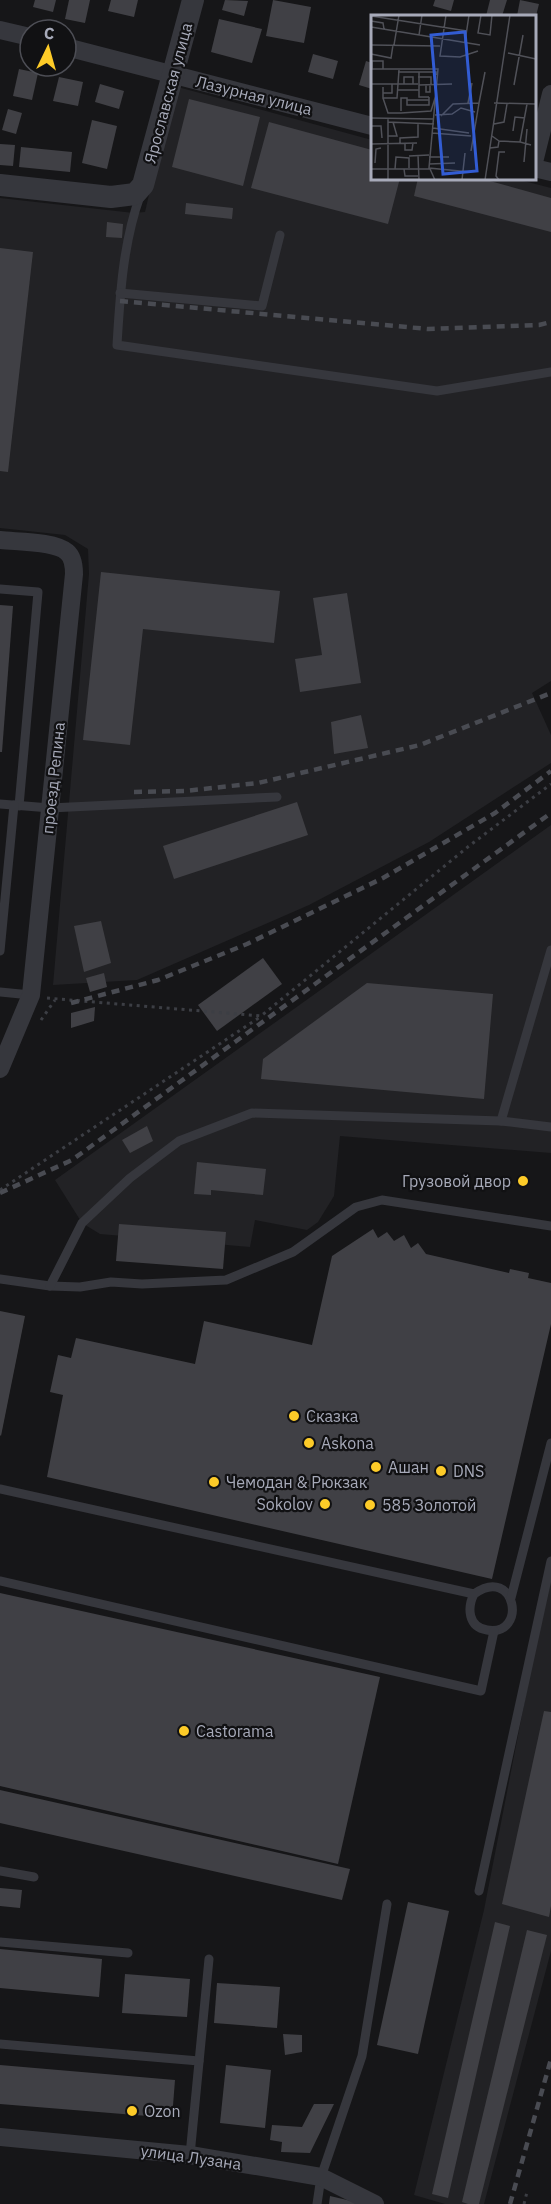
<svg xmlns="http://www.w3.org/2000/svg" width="551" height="2204" font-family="'IBM Plex Sans',sans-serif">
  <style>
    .built { fill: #222225 }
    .building { fill: #404045 }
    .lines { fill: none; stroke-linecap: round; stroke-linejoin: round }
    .path { stroke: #3c3e44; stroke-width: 3; stroke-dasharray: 3 4.5; stroke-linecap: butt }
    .service { stroke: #36373d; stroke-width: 9 }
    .minor { stroke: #36373d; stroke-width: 18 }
    .tertiary { stroke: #36373d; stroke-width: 22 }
    .rail { stroke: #494b52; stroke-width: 4.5; stroke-dasharray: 8 6; stroke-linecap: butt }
    .poi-dot { fill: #fdcb28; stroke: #111113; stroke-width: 2 }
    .labels { text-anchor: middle; stroke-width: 4.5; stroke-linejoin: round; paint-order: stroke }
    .street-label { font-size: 16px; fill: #a7aab9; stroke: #111113 }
    .poi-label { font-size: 16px; fill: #a7aab9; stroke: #111113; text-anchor: start }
    .inset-road { fill: none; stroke: #505158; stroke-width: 1.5 }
    .view { fill: #325cd3; fill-opacity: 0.15; stroke: #325cd3; stroke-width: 3 }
    .inset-edge { fill: none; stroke: #a7aab9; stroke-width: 3 }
  </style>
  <rect width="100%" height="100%" fill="#161618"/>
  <!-- built -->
  <g class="built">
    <path d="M 174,86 L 372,140 L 372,178 L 516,179 L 551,188 L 551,681 L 532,693 L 551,735 L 551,763 L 429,842 L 309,905 L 137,980 L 53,985 L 89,574 L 88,549 L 65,535 L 0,528 L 0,198 L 134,213 L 145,212 Z"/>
    <path d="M 551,825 L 551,1153 L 340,1136 L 334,1196 L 318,1222 L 307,1230 L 255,1220 L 250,1247 L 100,1234 L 82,1223 L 55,1180 Z"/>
    <path d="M 551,1574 L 551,1951 L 484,2204 L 445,2204 L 414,2195 L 484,1910 L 545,1597 Z"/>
  </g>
  <!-- building -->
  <g class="building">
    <path d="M 35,0 L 56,0 L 53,12 L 33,7 Z"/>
    <path d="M 69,0 L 90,0 L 85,23 L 65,19 Z"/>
    <path d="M 111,0 L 138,0 L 134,17 L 108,11 Z"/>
    <path d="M 225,0 L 248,1 L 244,16 L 222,10 Z"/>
    <path d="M 273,0 L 311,7 L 304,43 L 266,36 Z"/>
    <path d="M 435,0 L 454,0 L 451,11 L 433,6 Z"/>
    <path d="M 490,0 L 507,0 L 502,16 L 486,16 Z"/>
    <path d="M 520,0 L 539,4 L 536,16 L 517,16 Z"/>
    <path d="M 219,19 L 262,29 L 252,63 L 211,52 Z"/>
    <path d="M 313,54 L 338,61 L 333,79 L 308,72 Z"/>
    <path d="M 366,61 L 372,63 L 372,89 L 359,85 Z"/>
    <path d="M 19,69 L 38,73 L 32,100 L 13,96 Z"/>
    <path d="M 59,77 L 83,82 L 78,106 L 53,101 Z"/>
    <path d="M 100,84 L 124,91 L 119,109 L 95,102 Z"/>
    <path d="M 189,99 L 260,117 L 243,186 L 172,167 Z"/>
    <path d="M 8,109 L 22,113 L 16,134 L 2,130 Z"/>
    <path d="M 92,120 L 117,126 L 107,169 L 82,163 Z"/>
    <path d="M 269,122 L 372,150 L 372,178 L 400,178 L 388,224 L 251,188 Z"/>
    <path d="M 0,144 L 15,145 L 13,166 L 0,165 Z"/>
    <path d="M 21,147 L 72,152 L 70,172 L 19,167 Z"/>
    <path d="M 418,178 L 479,178 L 551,198 L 551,232 L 414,196 Z"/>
    <path d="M 186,203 L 233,208 L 232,219 L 185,214 Z"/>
    <path d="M 107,222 L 123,224 L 122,238 L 106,237 Z"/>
    <path d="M 0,248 L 33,252 L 8,472 L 0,471 Z"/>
    <path d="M 101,572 L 280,591 L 274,643 L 143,629 L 130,745 L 83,740 Z"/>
    <path d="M 347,593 L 361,683 L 300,692 L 295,659 L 322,655 L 313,598 Z"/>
    <path d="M 0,605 L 13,606 L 2,752 L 0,752 Z"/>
    <path d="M 361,715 L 368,748 L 334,754 L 331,722 Z"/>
    <path d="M 297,802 L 308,835 L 174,879 L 163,846 Z"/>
    <path d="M 101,921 L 111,963 L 84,972 L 74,926 Z"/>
    <path d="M 263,958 L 282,984 L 217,1031 L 198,1005 Z"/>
    <path d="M 104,973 L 107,987 L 90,992 L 86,978 Z"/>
    <path d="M 367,983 L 493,994 L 484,1099 L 261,1079 L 263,1059 Z"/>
    <path d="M 95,1007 L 94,1021 L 71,1028 L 71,1013 Z"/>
    <path d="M 147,1126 L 153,1141 L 130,1153 L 122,1140 Z"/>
    <path d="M 197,1162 L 266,1169 L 263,1195 L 211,1190 L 211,1195 L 194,1194 Z"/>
    <path d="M 119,1224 L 226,1232 L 223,1269 L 116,1261 Z"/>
    <path d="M 373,1229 L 378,1238 L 387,1232 L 394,1241 L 404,1235 L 411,1248 L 418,1243 L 426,1254 L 509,1273 L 510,1269 L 529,1273 L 528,1278 L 551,1283 L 551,1324 L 492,1579 L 47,1477 L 63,1395 L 50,1392 L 58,1355 L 71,1358 L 76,1338 L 195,1364 L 204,1321 L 312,1345 L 332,1256 Z"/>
    <path d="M 0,1311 L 25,1316 L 1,1436 L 0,1435 Z"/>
    <path d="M 0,1593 L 380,1677 L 338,1864 L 0,1786 Z"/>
    <path d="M 544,1711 L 551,1712 L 551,1906 L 549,1917 L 502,1904 Z"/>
    <path d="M 0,1790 L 350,1869 L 342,1900 L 0,1823 Z"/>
    <path d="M 0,1888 L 22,1890 L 20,1908 L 0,1906 Z"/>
    <path d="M 408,1902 L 449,1911 L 418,2054 L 377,2045 Z"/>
    <path d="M 495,1922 L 510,1926 L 448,2198 L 432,2194 Z"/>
    <path d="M 527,1930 L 547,1935 L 479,2204 L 468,2204 L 462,2202 Z"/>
    <path d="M 0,1949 L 102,1959 L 99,1997 L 0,1988 Z"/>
    <path d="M 125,1974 L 190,1979 L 187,2017 L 122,2013 Z"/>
    <path d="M 217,1983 L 280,1987 L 277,2028 L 214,2023 Z"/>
    <path d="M 283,2034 L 302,2035 L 302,2052 L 285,2055 Z"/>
    <path d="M 0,2065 L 175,2080 L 172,2118 L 0,2104 Z"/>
    <path d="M 226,2065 L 271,2070 L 265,2128 L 220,2123 Z"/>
    <path d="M 314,2104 L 334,2104 L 310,2153 L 281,2152 L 282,2142 L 270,2140 L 272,2125 L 302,2127 Z"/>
    <path d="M 330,2196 L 360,2203 L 360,2204 L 329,2204 Z"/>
  </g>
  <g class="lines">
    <!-- path -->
    <g class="path">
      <path d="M 47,998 L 261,1016 L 469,846 L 551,784"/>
      <path d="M 41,1020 L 55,1000"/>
      <path d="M 0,1190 L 260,1017"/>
      <path d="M 524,2204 L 527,2192"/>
    </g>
    <!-- service -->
    <g class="service">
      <path d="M 140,196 C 123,243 120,295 117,345 L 437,391 L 551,372"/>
      <path d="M 120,293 L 262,306 L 280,235"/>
      <path d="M 0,589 L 38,592 L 19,806"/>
      <path d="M 0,804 L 50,808 L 277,797"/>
      <path d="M 0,951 L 14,805"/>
      <path d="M 0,992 L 31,995"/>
      <path d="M 501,1121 L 551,950"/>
      <path d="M 0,1279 L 50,1286 L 80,1287 L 111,1282 L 142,1284 L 226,1280 L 293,1252 L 356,1207 L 382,1200 L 551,1226"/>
      <path d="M 50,1286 L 82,1223 L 130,1178 L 179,1141 L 252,1113 L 501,1121 L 551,1127"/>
      <path d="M 0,1489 L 474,1594 C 516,1564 528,1637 487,1630 C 468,1627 467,1608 474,1594"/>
      <path d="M 0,1581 L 481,1691 L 494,1631"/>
      <path d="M 511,1598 L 551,1443"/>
      <path d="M 0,1871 L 34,1877"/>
      <path d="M 479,1891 L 551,1561"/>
      <path d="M 0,1942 L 128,1953"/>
      <path d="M 0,2044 L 199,2061"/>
      <path d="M 190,2155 L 209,1959"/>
      <path d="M 317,2204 L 321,2177 L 362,2056 L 387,1904"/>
    </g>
    <!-- minor -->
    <g class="minor">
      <path d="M 0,30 L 30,37"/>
      <path d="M 66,47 L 372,126"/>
      <path d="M 534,162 L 551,94"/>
      <path d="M 534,168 L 551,172"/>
      <path d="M 0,540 C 17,542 55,541 67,552 C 73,557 74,566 74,574 L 31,995 L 0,1069"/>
      <path d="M 0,2137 L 190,2155 L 321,2177 L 375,2204"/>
    </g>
    <!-- tertiary -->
    <path class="tertiary" d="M 0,185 L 111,197 L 135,194 L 143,185 L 193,0"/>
    <!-- rail -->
    <g class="rail">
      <path d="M 120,301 L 428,329 L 539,325 L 551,322"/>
      <path d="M 134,792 L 185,791 L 258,783 L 420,745 L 551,693"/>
      <path d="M 71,1003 L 158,980 L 247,944 L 383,878 L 495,813 L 551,771"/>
      <path d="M 0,1193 L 72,1160 L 551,813"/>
      <path d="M 510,2204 L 551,2059"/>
    </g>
  </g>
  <!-- markers -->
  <g class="poi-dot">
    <circle cx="523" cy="1181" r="6"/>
    <circle cx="294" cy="1416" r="6"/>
    <circle cx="309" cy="1443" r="6"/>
    <circle cx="376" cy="1467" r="6"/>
    <circle cx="441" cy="1471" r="6"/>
    <circle cx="214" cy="1482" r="6"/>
    <circle cx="325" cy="1504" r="6"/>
    <circle cx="370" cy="1505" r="6"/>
    <circle cx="184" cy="1731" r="6"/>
    <circle cx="132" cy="2111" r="6"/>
  </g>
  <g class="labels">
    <!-- street labels -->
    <g class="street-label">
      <text transform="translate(168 93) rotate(-75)" y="6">Ярославская улица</text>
      <text transform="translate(254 95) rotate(14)" y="6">Лазурная улица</text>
      <text transform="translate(53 778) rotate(-84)" y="6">проезд Репина</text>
      <text transform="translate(191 2157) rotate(8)" y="6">улица Лузана</text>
    </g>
    <!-- poi labels -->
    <g class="poi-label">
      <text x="511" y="1187" text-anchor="end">Грузовой двор</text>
      <text x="306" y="1422">Сказка</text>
      <text x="321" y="1449">Askona</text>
      <text x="388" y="1473">Ашан</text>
      <text x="453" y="1477">DNS</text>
      <text x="226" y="1488">Чемодан &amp; Рюкзак</text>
      <text x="313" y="1510" text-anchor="end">Sokolov</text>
      <text x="382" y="1511">585 Золотой</text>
      <text x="196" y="1737">Castorama</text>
      <text x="144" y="2117">Ozon</text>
    </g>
  </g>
  <!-- overview -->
  <g transform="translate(371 15)">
    <rect width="165" height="165" fill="#161618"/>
    <path class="inset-road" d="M 75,0 L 69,41 L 89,42 L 107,36M 110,0 L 107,18 L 119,20 L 121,0M 0,1 L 96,16M 0,6 L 12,8 L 13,14M 0,12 L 109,30M 48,20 L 51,0M 94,27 L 98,0M 0,30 L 69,31M 23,30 L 28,0M 137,38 L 165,44M 0,39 L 20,43 L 22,30M 0,54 L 67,54 L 58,153 L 99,157M 1,54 L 1,46 L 12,46 L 12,54M 27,57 L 65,57 L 65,60M 48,57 L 48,82 L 58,82M 47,62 L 60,62 L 60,70M 0,69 L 47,69M 33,69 L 33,62 L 42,62 L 42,69M 48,70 L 81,69M 55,70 L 55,77 L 59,77 L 59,70M 143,70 L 152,20M 12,72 L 12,78 L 21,78 L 21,69M 27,75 L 48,75M 12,78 L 12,83 L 26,83 L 28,55M 12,83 L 17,98 L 30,98 L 60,96 L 65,80M 36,85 L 58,85M 97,88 L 101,68M 108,88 L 114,57M 123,88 L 165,89M 156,89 L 149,127 L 160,130M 30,96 L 30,83 L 36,83 L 36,90 L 58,90 L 58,82M 64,100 L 81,99 L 90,93 L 104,97M 70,101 L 82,89 L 108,88 L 100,136M 0,103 L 63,104M 17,107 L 63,109M 123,109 L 133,107 L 136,89M 0,111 L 10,111 L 11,123M 62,113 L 98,118M 142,116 L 144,102 L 154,103M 61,118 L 100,121M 17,121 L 26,121 L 22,107M 128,126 L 149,127M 0,129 L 46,128M 29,129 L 29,123 L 47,122 L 47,108M 34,129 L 34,135 L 41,135 L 42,128M 119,133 L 127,132 L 128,126 L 121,121M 47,140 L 48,165M 38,141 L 58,140M 58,142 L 78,142M 153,147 L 156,114M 4,148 L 5,134 L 10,133M 58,149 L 84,148M 0,154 L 59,154 L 64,165M 24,154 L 25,142 L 38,143 L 38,153M 33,154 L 34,161 L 47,161M 17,165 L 17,103M 91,165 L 94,138M 114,165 L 139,0M 128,165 L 125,161 L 128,137 L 134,137"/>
    <path class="view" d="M 94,17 L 106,156 L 72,159 L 60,20 Z"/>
    <rect width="165" height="165" class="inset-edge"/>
  </g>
  <!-- north arrow -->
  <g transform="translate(48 48) rotate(5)"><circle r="28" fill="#111113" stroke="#4d4e55" stroke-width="1.5"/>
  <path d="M0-4.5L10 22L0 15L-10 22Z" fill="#fdcb28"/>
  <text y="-9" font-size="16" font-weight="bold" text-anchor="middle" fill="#a7aab9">С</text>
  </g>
</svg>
